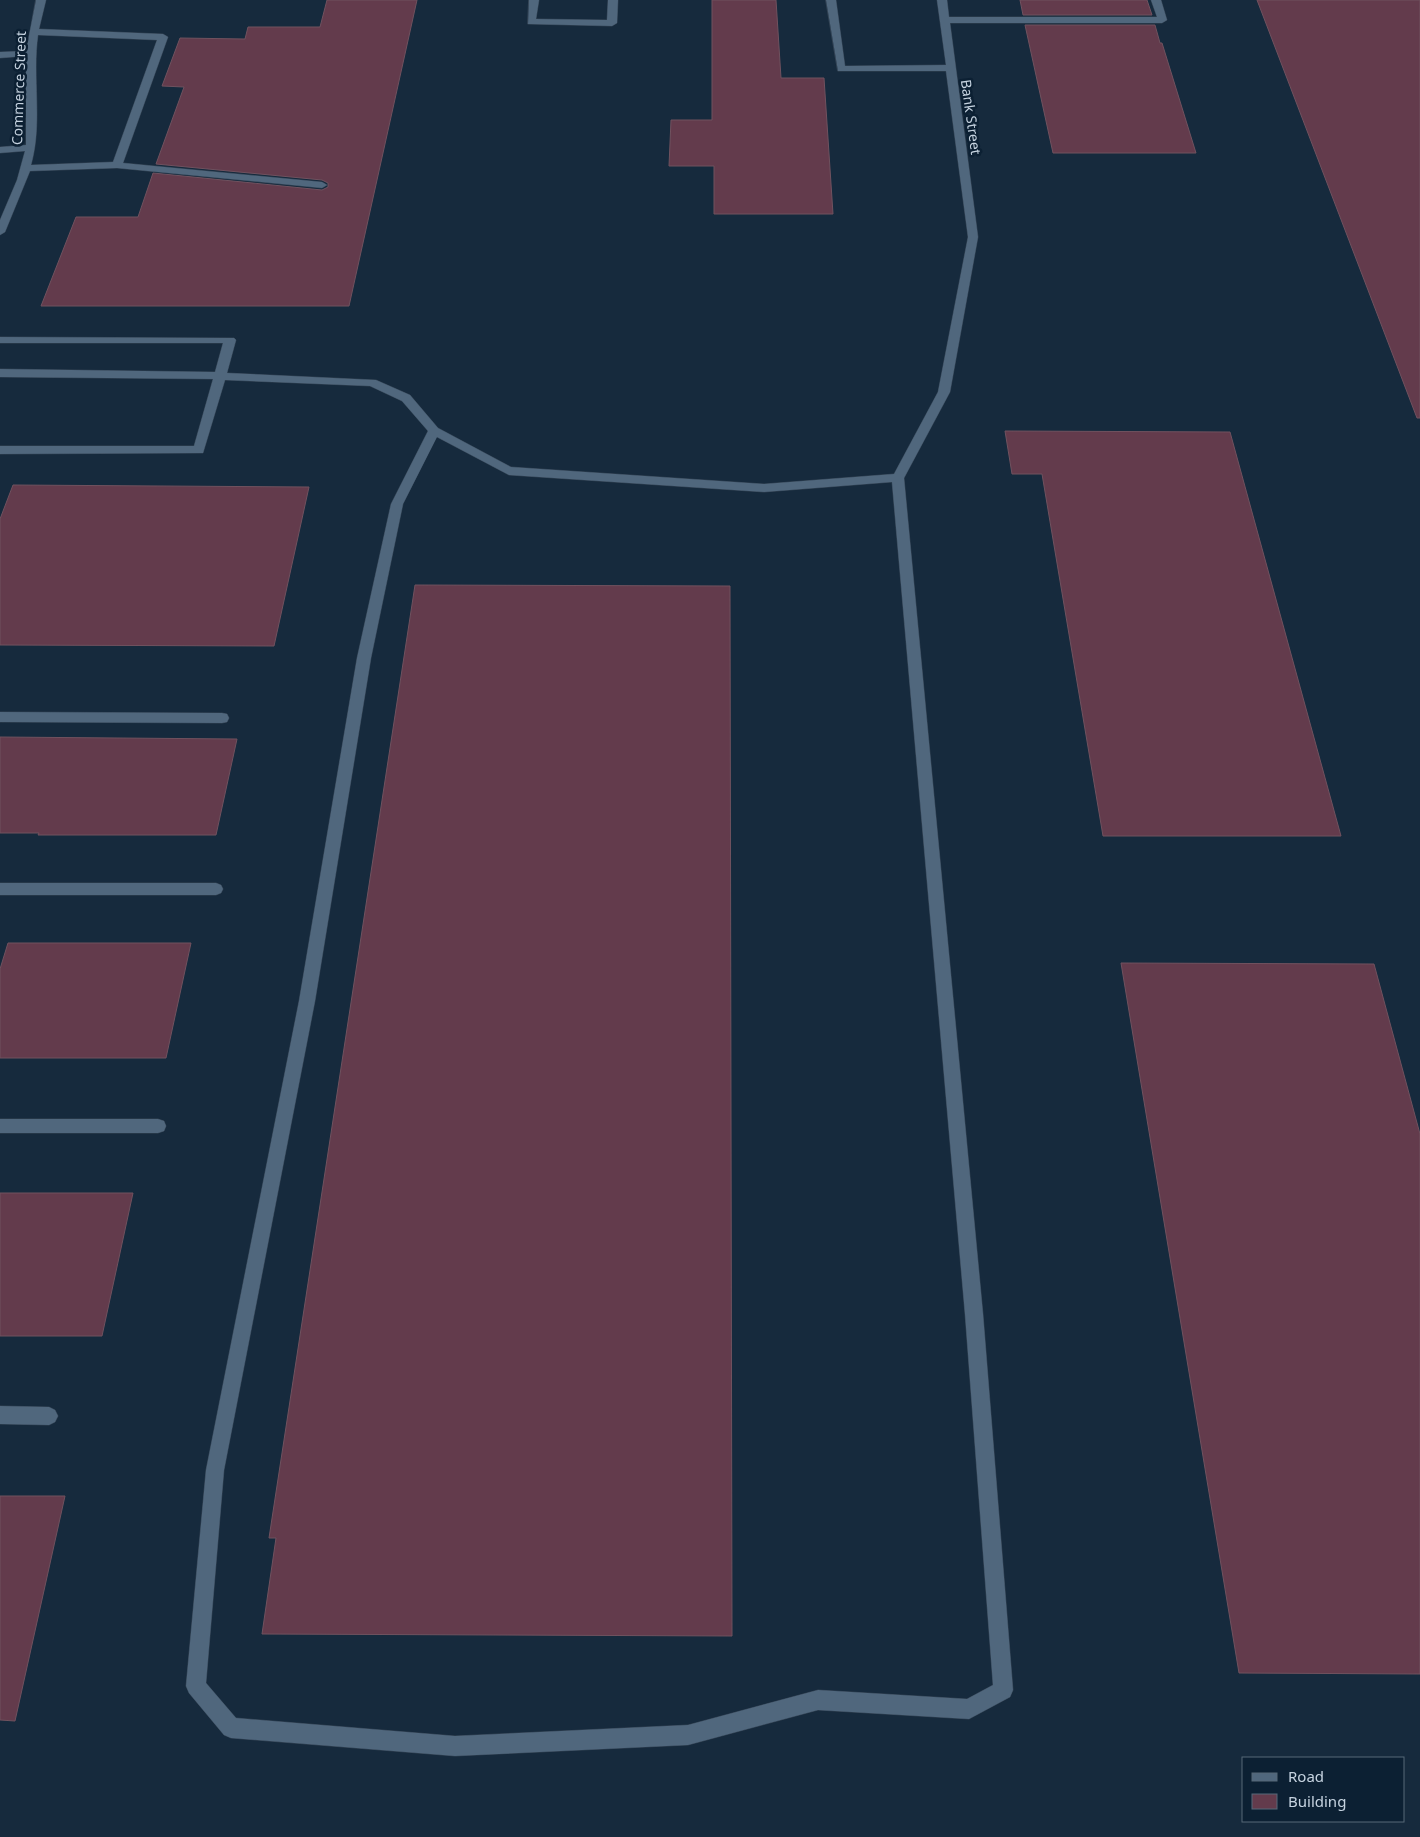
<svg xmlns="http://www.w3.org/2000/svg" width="1420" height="1837" font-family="'Noto Sans',sans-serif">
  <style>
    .building { fill: #633b4c; stroke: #70525f }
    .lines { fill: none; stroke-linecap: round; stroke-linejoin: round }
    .minor-casing { stroke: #344455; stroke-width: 1 }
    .minor { fill: #50677d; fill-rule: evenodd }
    .labels { text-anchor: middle; stroke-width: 5; stroke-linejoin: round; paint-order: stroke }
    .far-street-label { font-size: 14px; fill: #c6d3e0; stroke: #0c2033 }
  </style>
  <rect width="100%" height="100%" fill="#162a3d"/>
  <!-- building -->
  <g class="building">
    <path d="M 327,0 L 417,0 L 349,306 L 41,306 L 76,217 L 138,217 L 153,173 L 322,190 L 328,187 L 328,183 L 322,180 L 156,164 L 184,87 L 162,86 L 180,38 L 245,39 L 248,27 L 320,27 Z"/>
    <path d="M 712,0 L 776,0 L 781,78 L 824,78 L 833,214 L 714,214 L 714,166 L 669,166 L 671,120 L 712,120 Z"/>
    <path d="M 1020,0 L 1147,0 L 1152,15 L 1023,15 Z"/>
    <path d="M 1257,0 L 1420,0 L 1420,418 L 1417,418 Z"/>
    <path d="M 1025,25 L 1155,25 L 1160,43 L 1162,43 L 1196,153 L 1053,153 Z"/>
    <path d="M 1005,431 L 1230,432 L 1341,836 L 1103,836 L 1042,474 L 1012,474 Z"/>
    <path d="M 13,485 L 309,487 L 274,646 L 0,645 L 0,519 Z"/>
    <path d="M 415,585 L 730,586 L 732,1636 L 262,1634 L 276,1538 L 269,1538 Z"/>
    <path d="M 0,737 L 237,739 L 216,835 L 38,835 L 39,833 L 0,833 Z"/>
    <path d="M 8,943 L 191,943 L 166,1058 L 0,1058 L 0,969 Z"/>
    <path d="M 1121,963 L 1374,964 L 1420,1134 L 1420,1674 L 1239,1673 Z"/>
    <path d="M 0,1193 L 133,1193 L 102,1336 L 0,1336 Z"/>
    <path d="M 0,1496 L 65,1496 L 15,1721 L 0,1720 Z"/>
  </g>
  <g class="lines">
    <!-- minor casing -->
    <g class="minor-casing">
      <g id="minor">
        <path d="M 36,0 L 46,0 L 39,29 L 163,34 L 168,37 L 123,163 L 322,182 L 327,185 L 322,188 L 117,168 L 30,171 L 5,232 L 0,235 L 0,220 L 17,180 L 25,151 L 0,153 L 0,147 L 26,145 L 26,56 L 0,58 L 0,52 L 26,51 ZM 38,35 L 157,40 L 113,162 L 31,165 C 43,123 32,77 38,35 Z"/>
        <path d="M 529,0 L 539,0 L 536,19 L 607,20 L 608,0 L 618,0 L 617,23 L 612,26 L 528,24 Z"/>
        <path d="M 826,0 L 836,0 L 845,66 L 946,65 L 937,0 L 947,0 L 949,17 L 1157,17 L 1151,0 L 1161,0 L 1167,20 L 1162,23 L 950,23 L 978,237 L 950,392 L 904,478 L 983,1314 L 1013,1690 L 1010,1697 L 969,1719 L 818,1710 L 688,1745 L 455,1756 L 231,1738 L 224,1735 L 189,1693 L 186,1686 L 206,1470 L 299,1001 L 357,658 L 391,504 L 428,431 L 402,401 L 370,386 L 225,380 L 203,453 L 0,454 L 0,446 L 194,446 L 213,379 L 0,377 L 0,369 L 215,372 L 223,343 L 0,343 L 0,337 L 234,338 L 236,340 L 227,373 L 376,380 L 410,395 L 438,428 L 511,467 L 764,484 L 894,474 L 938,392 L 968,237 L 946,71 L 838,71 ZM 437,437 L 509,475 L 764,492 L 892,482 L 965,1314 L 993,1685 L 967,1699 L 818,1690 L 688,1725 L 455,1736 L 236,1718 L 206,1683 L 224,1470 L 315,1001 L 371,658 L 403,504 Z"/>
        <path d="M 0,712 L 222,713 L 227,714 L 229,718 L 227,722 L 222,723 L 0,722 Z"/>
        <path d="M 0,883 L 216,883 L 221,885 L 223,889 L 221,893 L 216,895 L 0,895 Z"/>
        <path d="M 0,1119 L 158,1119 L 164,1121 L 166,1126 L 164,1131 L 158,1133 L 0,1133 Z"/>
        <path d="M 0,1406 L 49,1407 L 55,1410 L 58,1416 L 55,1422 L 49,1425 L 0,1424 Z"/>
      </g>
    </g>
    <!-- minor -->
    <use href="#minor" class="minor"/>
  </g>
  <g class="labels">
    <!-- far-street labels -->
    <g class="far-street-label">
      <text transform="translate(19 88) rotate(-88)" y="5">Commerce Street</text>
      <text transform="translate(971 117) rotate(82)" y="5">Bank Street</text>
    </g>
  </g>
  <!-- legend -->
  <rect x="1242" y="1757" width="162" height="65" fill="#0c2033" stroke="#566878"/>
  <rect x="1252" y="1773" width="25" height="8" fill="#50677d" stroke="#566878"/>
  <text x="1288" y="1782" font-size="15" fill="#c6d3e0">Road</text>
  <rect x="1252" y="1794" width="25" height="15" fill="#633b4c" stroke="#566878"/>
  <text x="1288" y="1807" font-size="15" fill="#c6d3e0">Building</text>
</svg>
